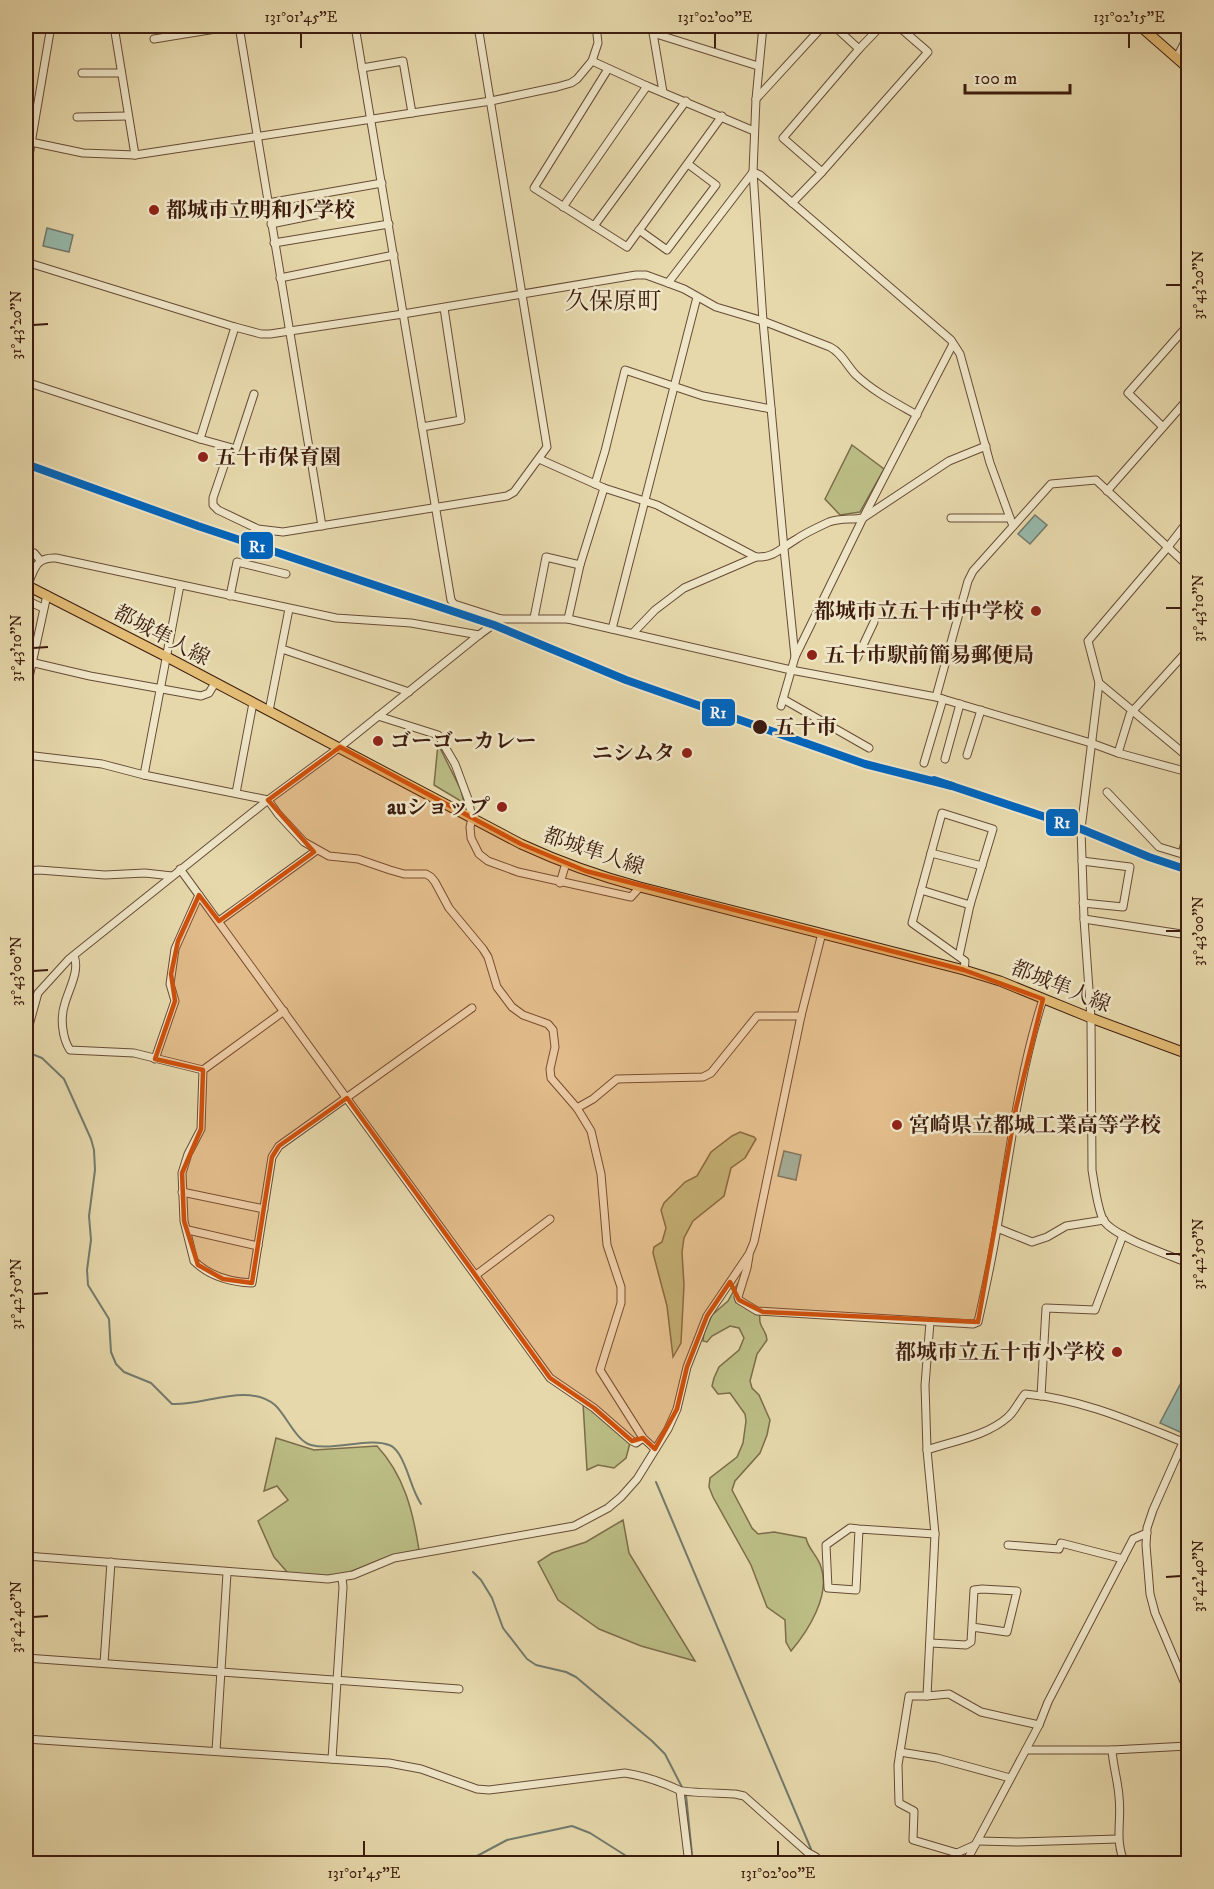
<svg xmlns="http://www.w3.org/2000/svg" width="1214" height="1889" font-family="'IM FELL DW Pica','Noto Serif JP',serif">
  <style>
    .green { fill: #bbbd85; stroke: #7c6c4a; stroke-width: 1.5 }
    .water { fill: #96b9ac; stroke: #727a6d; stroke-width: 1.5 }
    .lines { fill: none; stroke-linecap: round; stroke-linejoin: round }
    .stream { stroke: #727a6d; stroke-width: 2 }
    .minor-casing { stroke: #674b36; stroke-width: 9 }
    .major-casing { stroke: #3d1c0f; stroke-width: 11 }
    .minor { stroke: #efe6c8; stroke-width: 7 }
    .major { stroke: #e3bc76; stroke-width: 9 }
    .rail-1-casing { stroke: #efe6c8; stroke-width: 12 }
    .rail-1 { stroke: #0065bd; stroke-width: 8 }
    .marked { fill: #ce500c; fill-opacity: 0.2; stroke: #ce500c; stroke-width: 4.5; stroke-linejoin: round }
    .ticks { fill: none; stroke: #3d1c0f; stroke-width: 2 }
    .poi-dot { fill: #8f2418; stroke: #efe6c8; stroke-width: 2 }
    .stop-dot { fill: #3d1c0f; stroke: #efe6c8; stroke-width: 2 }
    .labels { text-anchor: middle; stroke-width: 5; stroke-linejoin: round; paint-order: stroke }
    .poi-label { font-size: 21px; font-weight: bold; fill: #3d1c0f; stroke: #efe6c8; text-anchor: start }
    .street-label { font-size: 21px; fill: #3d1c0f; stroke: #efe6c8 }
    .stop-label { font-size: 21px; font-weight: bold; fill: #3d1c0f; stroke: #efe6c8; text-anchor: start }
    .quarter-label { font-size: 24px; fill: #3d1c0f; stroke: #efe6c8 }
    .line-badge { stroke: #efe6c8; stroke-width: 2 }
    .badge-label { font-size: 16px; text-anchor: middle; font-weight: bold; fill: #fff }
    .neatline { fill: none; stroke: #3d1c0f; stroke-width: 2 }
    .ticks-label { font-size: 15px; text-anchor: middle; fill: #3d1c0f }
  </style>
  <rect width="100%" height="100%" fill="#e6d8ab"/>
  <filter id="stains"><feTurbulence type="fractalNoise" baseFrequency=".00333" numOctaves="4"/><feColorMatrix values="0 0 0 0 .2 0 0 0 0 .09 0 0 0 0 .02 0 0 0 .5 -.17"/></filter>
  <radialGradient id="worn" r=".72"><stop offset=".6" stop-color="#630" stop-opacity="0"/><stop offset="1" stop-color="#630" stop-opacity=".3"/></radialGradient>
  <!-- green -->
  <g class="green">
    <path d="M 852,445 L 884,469 L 860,512 L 840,515 L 825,499 Z"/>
    <path d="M 438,744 L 461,790 L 464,803 L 434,785 Z"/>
    <path d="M 740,1132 L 754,1137 L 756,1139 L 745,1158 L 731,1168 L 724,1196 L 693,1221 L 684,1238 L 682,1252 L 684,1285 L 681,1343 L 673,1357 L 667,1306 L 653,1253 L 654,1247 L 662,1242 L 666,1228 L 661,1210 L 664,1203 L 685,1182 L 697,1176 L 711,1152 L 732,1136 Z"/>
    <path d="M 744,1272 L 736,1293 L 760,1313 C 758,1329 766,1328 767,1340 L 757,1354 L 750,1381 L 752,1388 L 759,1395 L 770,1420 L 767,1435 L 760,1453 L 735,1481 L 732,1490 L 752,1528 L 758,1534 L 774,1532 L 806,1538 C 808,1549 818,1556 821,1567 C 831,1595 808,1631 791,1651 L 786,1642 L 785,1620 L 767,1607 L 751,1565 L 713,1497 L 709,1487 L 710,1478 L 737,1457 L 743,1443 L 746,1421 L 745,1414 L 730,1393 L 718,1394 L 712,1386 L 714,1378 L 719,1367 L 739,1350 L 744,1338 L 739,1328 L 730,1326 L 712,1336 L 707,1342 L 703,1341 L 704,1333 L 712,1315 L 728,1301 Z"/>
    <path d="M 583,1403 L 630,1443 L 626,1458 L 614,1468 L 598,1465 L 587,1470 Z"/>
    <path d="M 276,1438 L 314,1450 L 377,1446 C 404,1475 413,1511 419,1550 L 382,1559 L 345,1574 L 325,1576 L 288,1573 L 274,1557 L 258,1521 L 288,1500 L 277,1486 L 264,1491 Z"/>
    <path d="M 623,1520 L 629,1553 L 695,1661 L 641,1646 L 599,1629 L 558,1600 L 538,1562 L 552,1553 L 586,1542 Z"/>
  </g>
  <!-- water -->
  <g class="water">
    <path d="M 47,228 L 73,235 L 69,252 L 43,246 Z"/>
    <path d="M 1035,515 L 1047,525 L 1030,544 L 1018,534 Z"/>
    <path d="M 784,1151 L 801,1155 L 796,1180 L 778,1176 Z"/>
    <path d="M 1182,1381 L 1188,1383 L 1188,1415 L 1180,1432 L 1160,1423 Z"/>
  </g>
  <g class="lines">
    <!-- stream -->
    <g class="stream">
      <path d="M 27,1052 L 42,1058 L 64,1079 L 91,1139 L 94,1150 L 95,1170 L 89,1216 L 91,1240 L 87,1270 L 88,1285 L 109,1319 L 111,1352 L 116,1364 L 124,1372 L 151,1383 L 172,1404 C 203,1406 247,1382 275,1405 C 286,1415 297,1442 311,1445 C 333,1451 370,1437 389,1445 C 393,1446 397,1451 399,1454 C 409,1470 411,1489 421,1504"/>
      <path d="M 656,1482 L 811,1849 L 809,1864"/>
      <path d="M 473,1572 L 481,1580 L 492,1598 L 503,1628 L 527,1659 L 536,1665 L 566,1672 L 576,1677 L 652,1741 L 665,1754 L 686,1795 L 693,1864"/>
      <path d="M 462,1864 L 507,1840 L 572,1826 L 590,1833 L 639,1864"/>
    </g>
    <!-- minor casing -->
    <g class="minor-casing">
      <g id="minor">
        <path d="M 114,26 L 135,155"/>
        <path d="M 239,26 L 322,526"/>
        <path d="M 355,26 L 451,600 L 454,604 L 501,619 L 568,619 L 791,670 L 936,697 L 1091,743 L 1118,753 L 1188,772"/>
        <path d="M 763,26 L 756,99 L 753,172 L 763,321 L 784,549 L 795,657"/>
        <path d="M 834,26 L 859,49 L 881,26"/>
        <path d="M 154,39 L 234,26"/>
        <path d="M 1177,57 L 1188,36"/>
        <path d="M 592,61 L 647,86 L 754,131"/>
        <path d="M 362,68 L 403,61 L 412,113"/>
        <path d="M 608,69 L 534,188 L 594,226 L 686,101"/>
        <path d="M 82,73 L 121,73"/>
        <path d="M 663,92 L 653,33 L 758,66"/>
        <path d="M 756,99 L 823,26"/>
        <path d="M 77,117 L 128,116"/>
        <path d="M 26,141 L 83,153 L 135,155 L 491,101 L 557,87 L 571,83 L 577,79 L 592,61 L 598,43 L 596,26"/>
        <path d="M 753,172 L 760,175 L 951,340 L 960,354 L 990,463 L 1013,526"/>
        <path d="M 822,172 L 783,138 L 859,49"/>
        <path d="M 26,173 L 51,26"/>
        <path d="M 268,203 L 382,183"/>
        <path d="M 792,203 L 822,172 L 928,52 L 898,26"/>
        <path d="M 563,207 L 647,86"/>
        <path d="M 271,224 L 320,214"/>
        <path d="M 594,226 L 627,247 L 722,116"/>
        <path d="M 639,230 L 667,250 L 716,185 L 688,164"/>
        <path d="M 274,243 L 389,224"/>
        <path d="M 26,262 L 235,327 L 261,334 L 270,334 L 403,314 L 636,275 L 646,275 L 668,283 L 684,289 L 716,307 L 763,321 L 830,347 C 842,353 847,366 856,375 C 874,392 896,403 917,415"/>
        <path d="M 280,278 L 394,255"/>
        <path d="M 668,283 L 753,172"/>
        <path d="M 26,382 L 200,439 L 236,449 L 254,394"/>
        <path d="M 422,427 L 461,420 L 444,308"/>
        <path d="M 1163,427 L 1128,393 L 1188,325"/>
        <path d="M 200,439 L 235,327"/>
        <path d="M 230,448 L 213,498 L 213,505 L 218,510 L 258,529 L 283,532 L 507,496 L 514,492 L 547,447 L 478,26"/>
        <path d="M 539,459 L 604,488 L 657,505 L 756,557 C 774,558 781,548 795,540 C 805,533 818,527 829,522 C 840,518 851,520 863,518 L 949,461 L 986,446"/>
        <path d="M 595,484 L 605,451 L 625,370 L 703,396 L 771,409"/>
        <path d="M 1107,491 L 1186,401 L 1188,403"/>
        <path d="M 951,518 L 1010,518"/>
        <path d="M 1188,521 L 1168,547 L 1088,641 L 1099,683 L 1081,829 L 1084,919 L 1091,1018 L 1092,1170 C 1094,1182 1098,1212 1104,1221 C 1115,1237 1169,1255 1188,1263"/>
        <path d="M 26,550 L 34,553 L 40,560"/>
        <path d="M 27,586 C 35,569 35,557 56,558 L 336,618 L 411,623 L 479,635"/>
        <path d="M 230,596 L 237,562 L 286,574"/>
        <path d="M 26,600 L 43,608"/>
        <path d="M 534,618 L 546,557 L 580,565"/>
        <path d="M 568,619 L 580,565 L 604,488"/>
        <path d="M 612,629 L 697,297"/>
        <path d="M 633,633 L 655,610 L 684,588 L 756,557"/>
        <path d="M 282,649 L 409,692"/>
        <path d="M 857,658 L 874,622"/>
        <path d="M 26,661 L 90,676 L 201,696 L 209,693 L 215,683"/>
        <path d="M 1099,683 L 1188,757"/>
        <path d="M 26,691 L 47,595"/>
        <path d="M 936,697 L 968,581 L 973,571 L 1051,484 L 1096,480 L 1188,566"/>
        <path d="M 783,699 L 869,748"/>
        <path d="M 781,706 L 795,657 L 863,518 L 953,344"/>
        <path d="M 269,711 L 289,609"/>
        <path d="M 378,716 L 438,735 L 455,764 L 468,799 L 472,818 L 470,827 L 471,838 L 479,854 L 488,861 L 518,872 L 631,897 L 640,887"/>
        <path d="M 1118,753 L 1130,714 L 1188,650"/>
        <path d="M 26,755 L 102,764 L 144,775 L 268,800 L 278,814 L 304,842 L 329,856 L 358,859 L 390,870 L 404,874 L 426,874 L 431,877 L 435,882 L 449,908 L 483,949 L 488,957 L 497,987 L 512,1007 L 523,1015 L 548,1024 L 553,1030 L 555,1047 L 550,1069 L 551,1078 L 577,1108 L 591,1131 L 601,1174 L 607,1245 L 621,1287 L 621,1303 L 600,1370 L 643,1438 L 655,1449"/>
        <path d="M 967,755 L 981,710"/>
        <path d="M 945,759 L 960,704"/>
        <path d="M 924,763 L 943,699"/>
        <path d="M 144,775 L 180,585"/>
        <path d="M 1107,792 L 1159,847 L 1182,854 L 1188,830"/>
        <path d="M 236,793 L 253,703"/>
        <path d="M 931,853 L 982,866"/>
        <path d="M 1082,861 L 1130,867 L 1123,907 L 1083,903"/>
        <path d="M 180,869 L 550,1378 L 594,1408 L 632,1441 L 636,1443 L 643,1438"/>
        <path d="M 26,871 L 39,870 L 105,875 L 145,873 L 172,876"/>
        <path d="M 560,883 L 566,863"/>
        <path d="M 921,890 L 970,905"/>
        <path d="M 1084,919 L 1188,935"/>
        <path d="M 219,921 L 317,850"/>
        <path d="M 74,956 C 80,970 69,989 65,1003 C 60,1017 62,1038 70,1050 L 134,1053 L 203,1070"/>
        <path d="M 959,956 L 970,905 L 993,829 L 942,813 L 912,923 L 965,961 L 964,970"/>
        <path d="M 284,1011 L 203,1070 L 201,1129 L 188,1154 L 182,1173 L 184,1221 L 194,1261 C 209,1276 230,1282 252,1283 L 272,1157 L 279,1146 L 472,1008"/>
        <path d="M 26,1036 L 38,993 L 69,959 L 268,800 L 340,747 L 479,635 L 501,619"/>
        <path d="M 155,1059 L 175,1001 L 170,984 L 175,949 L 199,895"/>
        <path d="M 577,1108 L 593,1099 L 617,1079 L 703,1077 L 711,1073 L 757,1016 L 801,1016"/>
        <path d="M 182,1192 L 264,1209"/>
        <path d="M 997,1228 L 1032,1242 L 1047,1237 L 1066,1226 L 1104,1220"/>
        <path d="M 188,1230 L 258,1246"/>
        <path d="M 749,1256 L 747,1268 L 738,1297 L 739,1300 L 757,1311 L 973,1324 L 978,1322 C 985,1291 992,1259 997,1228 C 1010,1151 1019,1074 1043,999"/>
        <path d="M 476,1275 L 550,1219"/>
        <path d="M 930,1322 L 925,1385 L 927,1450 L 935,1534 L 927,1696 L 909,1696 L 900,1752 L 937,1758 L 1010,1778"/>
        <path d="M 1041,1396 L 1046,1308 L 1095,1310 L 1123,1235"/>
        <path d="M 1188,1431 L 1153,1510 L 1147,1528 L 1146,1545 L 1150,1594 L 1155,1613 L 1188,1691"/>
        <path d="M 927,1450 C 953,1441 987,1436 1008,1417 C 1015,1411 1019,1401 1025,1394 C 1082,1399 1131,1421 1183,1442"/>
        <path d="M 859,1529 L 856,1590 L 828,1588 L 826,1545 L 850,1528 L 859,1529 L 935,1534"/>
        <path d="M 1008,1545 L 1059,1549 L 1061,1543 L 1123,1559"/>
        <path d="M 26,1556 L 328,1579 L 353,1575 L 394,1558 L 574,1526 L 608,1508 L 621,1497 L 637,1479 L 668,1429 L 677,1409 L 687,1367 L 707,1316 L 749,1254 L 754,1242 L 801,1016 L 822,933"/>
        <path d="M 931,1643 L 966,1645 L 971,1642 L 974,1590 L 982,1589 L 1017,1591 L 1007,1632 L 972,1627"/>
        <path d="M 26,1658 L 459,1689"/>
        <path d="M 104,1663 L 111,1562"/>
        <path d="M 927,1696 L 949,1694 L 981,1712 L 1039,1725"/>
        <path d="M 26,1739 L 389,1763 L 421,1769 L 477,1789 L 489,1790 L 625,1773 C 644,1776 662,1782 679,1790 C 685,1793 725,1793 735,1794 L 744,1796 L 807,1852 L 816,1857 L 816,1864"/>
        <path d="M 1026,1750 L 1112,1750 L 1188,1746"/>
        <path d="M 1112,1750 C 1113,1766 1118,1781 1119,1797 C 1122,1821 1114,1839 1125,1864"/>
        <path d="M 216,1751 L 227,1573"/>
        <path d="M 900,1752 L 898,1765 L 899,1803 L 914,1811 L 913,1840 L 957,1853 L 975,1845"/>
        <path d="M 332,1759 L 343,1587 L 342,1578"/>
        <path d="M 680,1791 L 689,1864"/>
        <path d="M 979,1841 L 1018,1842 L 1118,1839"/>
        <path d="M 951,1864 L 957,1853"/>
        <path d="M 965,1864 L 1039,1725 L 1048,1702 L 1133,1539 L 1147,1533"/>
      </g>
    </g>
    <!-- major casing -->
    <g class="major-casing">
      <g id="major">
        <path d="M 1140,26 L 1188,68"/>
        <path d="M 26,585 L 165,656 L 521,844 C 560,862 599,876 640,887 L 964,970 L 1000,981 L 1091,1018 L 1188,1054"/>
      </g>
    </g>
    <!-- minor -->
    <use href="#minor" class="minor"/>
    <!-- major -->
    <use href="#major" class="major"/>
    <!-- rail-1 casing -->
    <g class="rail-1-casing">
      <g id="rail-1">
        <path d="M 26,464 L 198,526 L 494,625 L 626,680 L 865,764 L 952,786"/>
        <path d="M 934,780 L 1081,829 L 1149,857 L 1188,870"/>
      </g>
    </g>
    <!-- rail-1 -->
    <use href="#rail-1" class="rail-1"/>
  </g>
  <!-- marked area -->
  <path class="marked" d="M 340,747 L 521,844 L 586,871 L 964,970 L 1043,999 L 1016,1108 L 978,1322 L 763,1312 L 739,1300 L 730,1282 L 707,1316 L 687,1367 L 677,1409 L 655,1449 L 643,1438 L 632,1441 L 594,1408 L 550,1378 L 347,1098 L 279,1146 L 272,1157 L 252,1283 L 223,1279 L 198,1265 L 184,1221 L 182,1173 L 201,1129 L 203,1070 L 155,1059 L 175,1001 L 171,974 L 178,941 L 199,895 L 219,921 L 314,852 L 268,800 Z"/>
  <!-- ticks -->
  <path class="ticks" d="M 301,33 L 301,48M 715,33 L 715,48M 1129,33 L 1129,48M 1166,285 L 1181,285M 33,325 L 48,324M 1166,608 L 1181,608M 33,648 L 48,647M 1166,931 L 1181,931M 33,971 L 48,970M 1166,1254 L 1181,1254M 33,1294 L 48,1293M 1166,1577 L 1181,1576M 33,1617 L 48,1616M 364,1841 L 364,1856M 778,1841 L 778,1856"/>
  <!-- markers -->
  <g class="poi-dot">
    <circle cx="154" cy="210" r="6"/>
    <circle cx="203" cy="457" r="6"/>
    <circle cx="1036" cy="611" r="6"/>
    <circle cx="812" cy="655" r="6"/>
    <circle cx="378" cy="741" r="6"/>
    <circle cx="687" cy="753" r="6"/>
    <circle cx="502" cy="807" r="6"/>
    <circle cx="897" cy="1125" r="6"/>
    <circle cx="1117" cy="1352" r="6"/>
  </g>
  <circle class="stop-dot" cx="760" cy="727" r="8"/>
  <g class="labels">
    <!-- poi labels -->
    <g class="poi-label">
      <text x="166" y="217">都城市立明和小学校</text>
      <text x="215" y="464">五十市保育園</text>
      <text x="1024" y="618" text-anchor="end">都城市立五十市中学校</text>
      <text x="824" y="662">五十市駅前簡易郵便局</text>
      <text x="390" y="748">ゴーゴーカレー</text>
      <text x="675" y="760" text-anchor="end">ニシムタ</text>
      <text x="490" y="814" text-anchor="end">auショップ</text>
      <text x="909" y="1132">宮崎県立都城工業高等学校</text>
      <text x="1105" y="1359" text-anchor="end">都城市立五十市小学校</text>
    </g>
    <!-- street labels -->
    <g class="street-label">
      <text transform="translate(162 635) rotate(28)" y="7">都城隼人線</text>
      <text transform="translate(594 851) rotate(19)" y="7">都城隼人線</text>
      <text transform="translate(1061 986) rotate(22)" y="7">都城隼人線</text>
    </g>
    <!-- stop labels -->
    <g class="stop-label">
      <text x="774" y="734">五十市</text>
    </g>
    <!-- quarter labels -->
    <g class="quarter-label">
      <text x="613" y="309">久保原町</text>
    </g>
  </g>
  <g class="line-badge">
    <rect x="240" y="531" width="34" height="29" rx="6" fill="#0065bd"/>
    <rect x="701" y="698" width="35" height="29" rx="6" fill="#0065bd"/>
    <rect x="1045" y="808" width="34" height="29" rx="6" fill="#0065bd"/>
  </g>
  <g class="badge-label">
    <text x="257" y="552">R1</text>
    <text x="718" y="718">R1</text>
    <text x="1062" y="828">R1</text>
  </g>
  <!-- margin -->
  <rect width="1214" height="1889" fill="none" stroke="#e6d8ab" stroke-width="66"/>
  <!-- scale -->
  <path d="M965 84v9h105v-9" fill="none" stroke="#3d1c0f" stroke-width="3"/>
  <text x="974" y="84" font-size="18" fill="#3d1c0f" stroke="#efe6c8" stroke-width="4.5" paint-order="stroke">100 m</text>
  <rect x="33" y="33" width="1148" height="1823" class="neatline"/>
  <g class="ticks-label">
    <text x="301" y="22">131°01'45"E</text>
    <text x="715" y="22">131°02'00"E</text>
    <text x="1129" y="22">131°02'15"E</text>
    <text transform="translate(1198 285) rotate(-90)" y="5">31°43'20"N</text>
    <text transform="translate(16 325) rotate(-90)" y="5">31°43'20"N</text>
    <text transform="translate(1198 608) rotate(-90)" y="5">31°43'10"N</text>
    <text transform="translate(16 648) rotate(-90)" y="5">31°43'10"N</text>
    <text transform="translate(1198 931) rotate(-90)" y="5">31°43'00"N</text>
    <text transform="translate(16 971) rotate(-90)" y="5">31°43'00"N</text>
    <text transform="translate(1198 1254) rotate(-90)" y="5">31°42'50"N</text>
    <text transform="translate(16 1294) rotate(-90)" y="5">31°42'50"N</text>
    <text transform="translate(1198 1576) rotate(-90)" y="5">31°42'40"N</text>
    <text transform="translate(16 1617) rotate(-90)" y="5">31°42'40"N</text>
    <text x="364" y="1878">131°01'45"E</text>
    <text x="778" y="1878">131°02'00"E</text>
  </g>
  <rect width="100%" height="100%" filter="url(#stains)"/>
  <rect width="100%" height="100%" fill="url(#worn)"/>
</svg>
